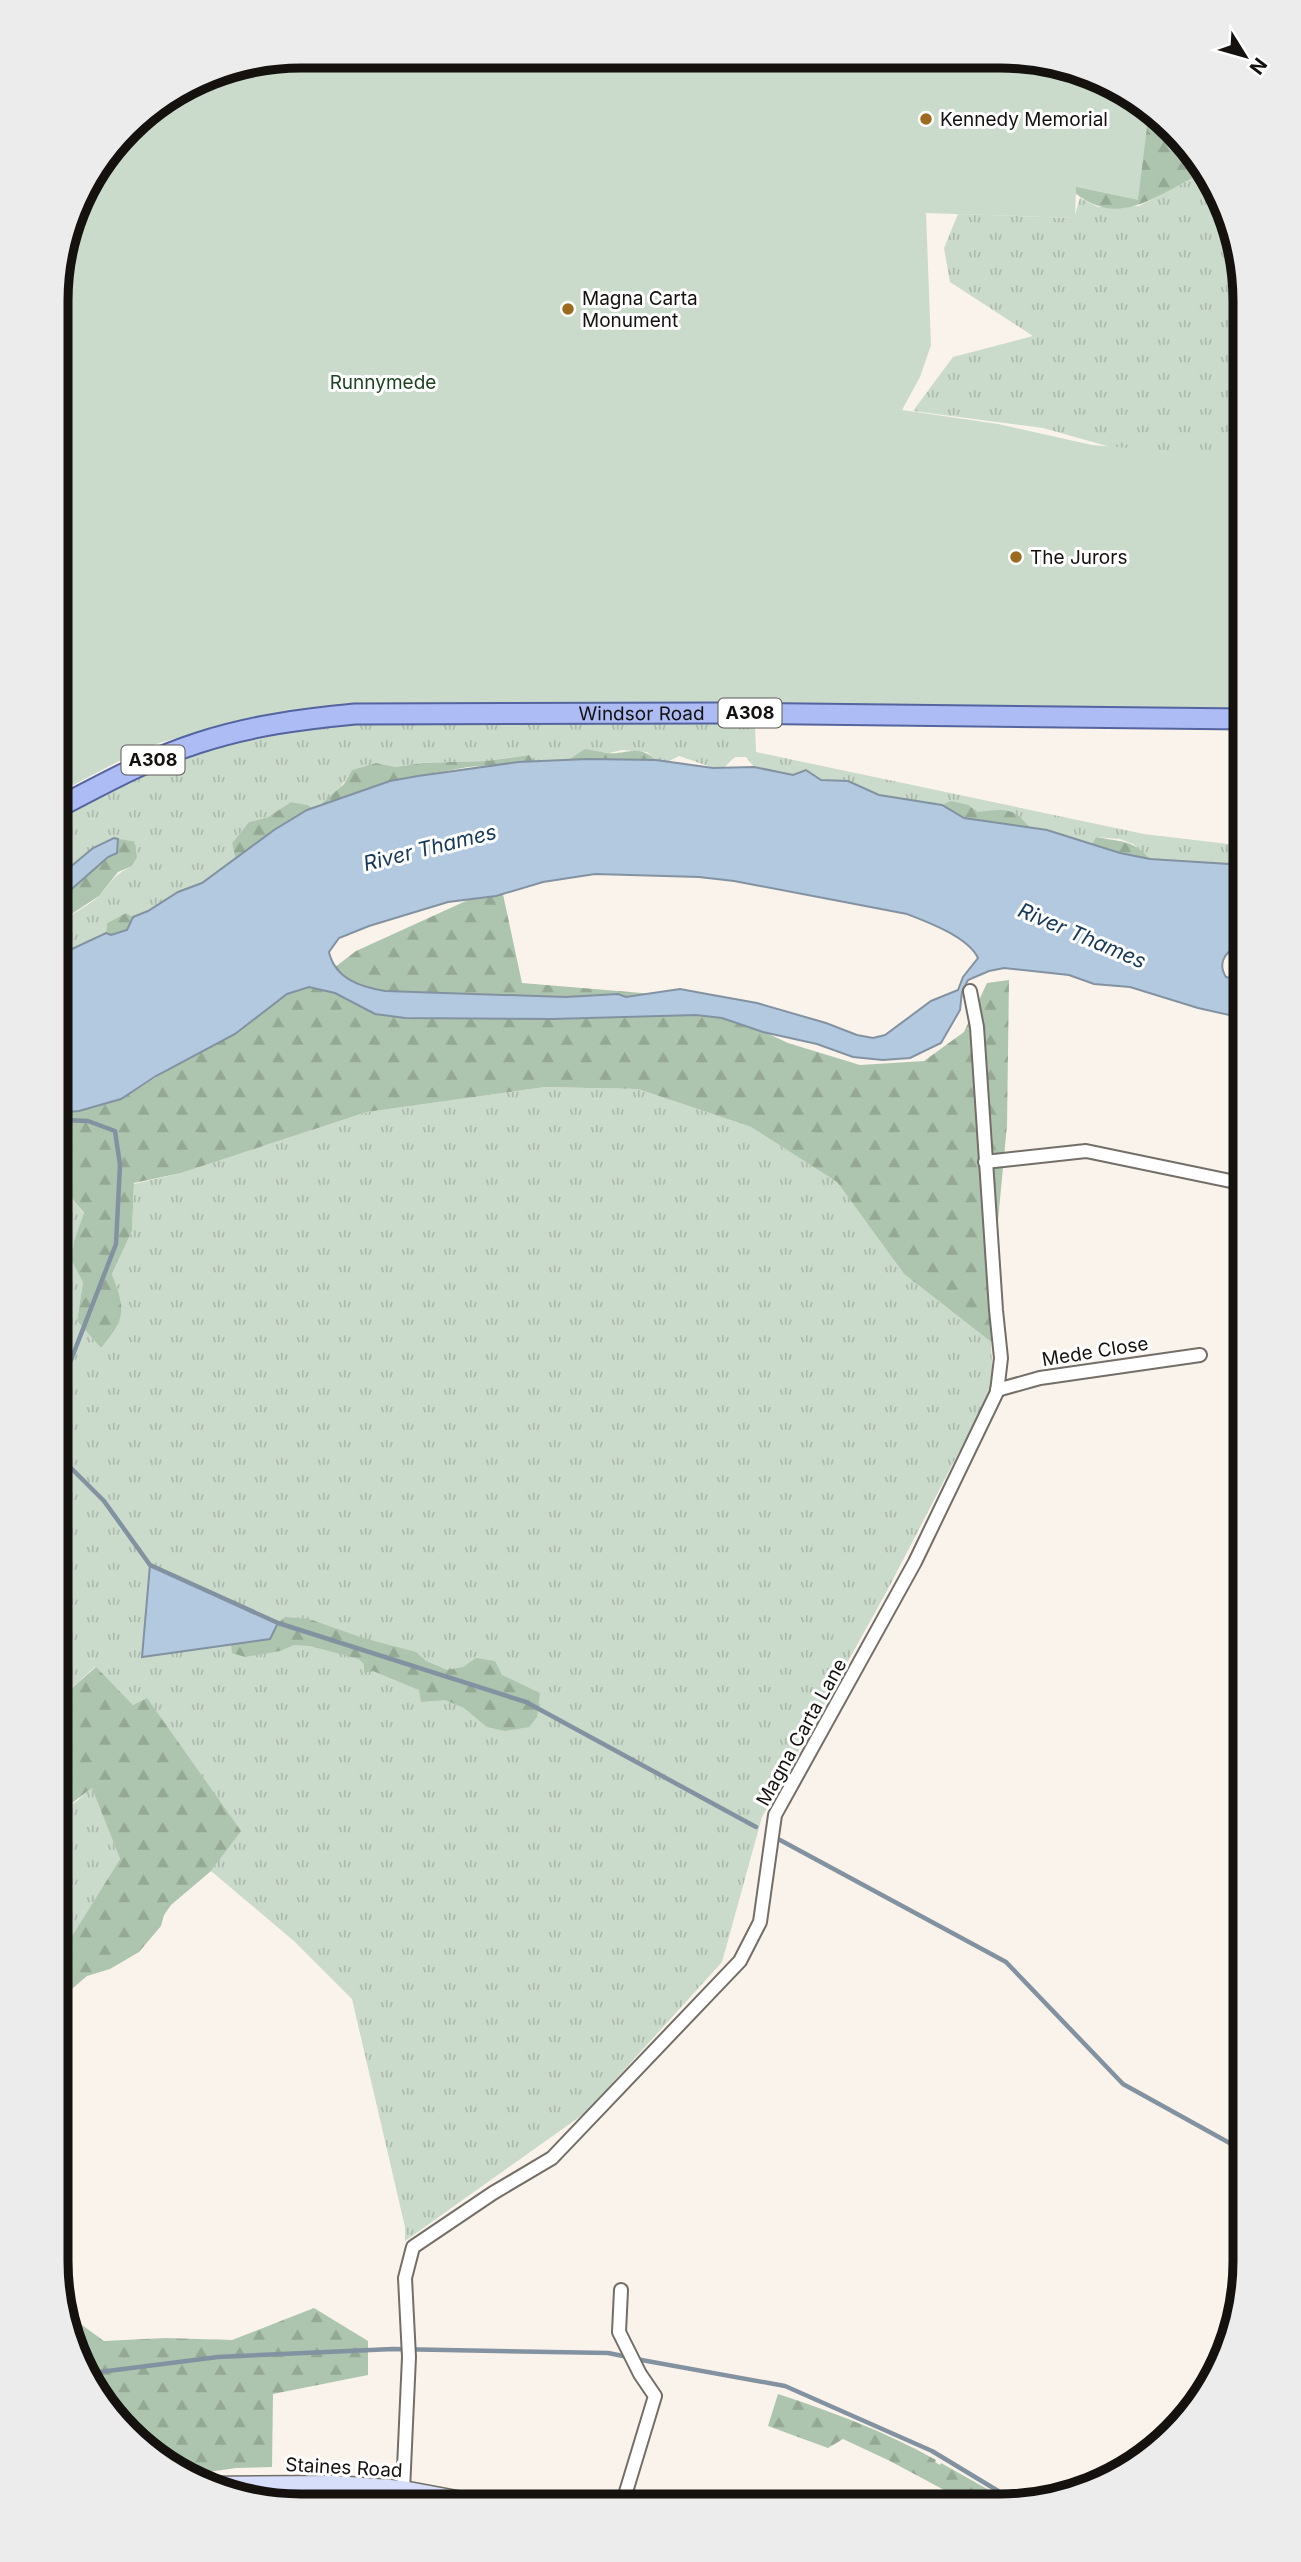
<svg xmlns="http://www.w3.org/2000/svg" width="1301" height="2562" font-family="Inter,sans-serif">
  <style>
    .grass { fill: url(#grass-tufts) }
    .forest { fill: url(#forest-firs) }
    .green { fill: #cadacb }
    .water { fill: #b3c9e0; stroke: #8392a1; stroke-width: 2; fill-rule: evenodd }
    .lines { fill: none; stroke-linecap: round; stroke-linejoin: round }
    .stream { stroke: #8392a1; stroke-width: 4.5 }
    .street-casing { stroke: #736e67; stroke-width: 16 }
    .secondary-casing { stroke: #736e67; stroke-width: 21 }
    .primary-casing { stroke: #54649f; stroke-width: 23 }
    .street { stroke: #fff; stroke-width: 12 }
    .secondary { stroke: #d6defa; stroke-width: 18 }
    .primary { stroke: #adbcf4; stroke-width: 19 }
    .poi-dot { fill: #9d6a20; stroke: #fff; stroke-width: 2.5 }
    .labels { text-anchor: middle; stroke-width: 6; stroke-linejoin: round; paint-order: stroke }
    .shield { fill: #fff; stroke: #5a5857; stroke-width: 2 }
    .shield-label { font-size: 18px; font-weight: bold; fill: #14110f }
    .poi-label { font-size: 19px; fill: #14110f; stroke: #fff; text-anchor: start }
    .park-label { font-size: 19px; fill: #1e4323; stroke: #fff }
    .street-label { font-size: 19px; fill: #14110f; stroke: #fff }
    .water-label { font-size: 21px; font-style: italic; fill: #163959; stroke: #fff }
    .rim { fill: none; stroke: #14110f; stroke-width: 9 }
  </style>
  <defs>
    <pattern id="grass-tufts" width="24" height="20" patternUnits="userSpaceOnUse" patternTransform="scale(1.75)"><rect width="24" height="20" fill="#cadacb"/><path d="M3 7l-1-3M5 7V3M7 7l1-3M15 17l-1-3M17 17v-4M19 17l1-3" fill="none" stroke="#adbaad"/></pattern>
    <pattern id="forest-firs" width="22" height="20" patternUnits="userSpaceOnUse" patternTransform="scale(1.75)"><rect width="22" height="20" fill="#adc5ae"/><path d="M5 1l3.5 6h-7zM16 11l3.5 6h-7z" fill="#94a894"/></pattern>
  </defs>
  <rect width="100%" height="100%" fill="#faf3eb"/>
  <!-- grass -->
  <g class="grass">
    <path d="M 1150,111 L 1161,117 L 1232,223 L 1245,301 L 1245,460 L 1132,453 L 1043,428 L 913,411 L 953,357 L 1033,336 L 950,282 L 944,248 L 958,214 L 1074,218 L 1080,198 L 1098,207 L 1139,206 L 1197,176 L 1187,158 L 1148,122 Z"/>
    <path d="M 371,721 L 755,724 L 756,752 L 1144,834 L 1245,846 L 1245,865 L 1150,859 L 1133,844 L 1120,839 L 1096,837 L 1092,844 L 1047,830 L 1030,828 L 1023,819 C 1010,817 991,817 978,812 C 964,807 958,798 942,805 L 879,795 L 848,781 L 821,780 L 806,770 L 793,775 L 754,767 L 746,757 L 736,757 C 731,759 727,766 723,768 C 717,771 687,758 679,756 L 667,762 L 656,760 L 647,752 L 622,750 L 609,753 L 585,750 L 568,760 L 535,762 L 528,755 L 486,761 L 422,763 L 396,767 L 376,763 L 352,770 C 343,786 329,802 312,808 L 308,805 L 291,802 L 268,817 L 249,822 L 232,843 L 235,858 L 202,883 L 178,892 L 148,911 L 133,917 L 126,913 L 107,923 L 106,933 C 91,938 74,955 57,953 C 57,946 56,937 58,931 C 66,913 88,908 100,895 C 111,882 116,873 132,866 L 134,841 C 94,835 87,858 57,878 L 57,821 C 97,799 136,777 177,761 C 240,737 305,727 371,721 Z"/>
    <path d="M 545,1087 L 638,1089 L 751,1127 L 837,1182 L 904,1274 L 991,1342 L 993,1386 L 888,1589 L 762,1817 L 722,1962 L 585,2113 L 405,2241 L 405,2227 L 352,1999 L 295,1942 L 211,1871 L 240,1831 L 147,1699 L 133,1705 L 95,1667 L 57,1701 L 57,1179 L 84,1214 L 74,1241 L 83,1282 L 77,1321 L 101,1348 C 126,1319 126,1310 112,1274 L 132,1231 L 134,1184 L 181,1173 L 367,1112 Z"/>
    <path d="M 92,1787 L 120,1859 L 69,1942 L 56,1918 L 56,1815 L 77,1801 Z"/>
  </g>
  <!-- forest -->
  <g class="forest">
    <path d="M 1143,108 L 1157,115 C 1159,143 1166,141 1185,157 C 1190,161 1194,170 1197,176 C 1150,199 1114,231 1067,186 Z"/>
    <path d="M 585,749 C 593,750 600,752 607,753 C 628,755 637,743 656,760 L 568,760 Z"/>
    <path d="M 529,755 L 535,762 L 468,767 L 390,781 L 320,805 L 344,784 L 352,770 L 376,763 L 396,767 L 422,763 L 486,761 Z"/>
    <path d="M 951,801 L 968,805 L 978,812 C 1003,809 1014,806 1030,828 L 964,818 L 942,805 Z"/>
    <path d="M 291,802 L 308,805 L 312,808 L 274,830 L 235,858 L 232,843 L 249,822 L 268,817 Z"/>
    <path d="M 1096,837 C 1120,842 1132,839 1150,859 L 1120,853 L 1092,844 Z"/>
    <path d="M 118,839 L 134,841 L 137,857 L 132,866 L 118,872 L 99,896 L 73,913 L 57,932 L 57,902 L 108,857 L 117,853 Z"/>
    <path d="M 501,885 L 522,983 L 690,997 L 788,1043 L 860,1065 L 924,1061 L 964,1032 L 987,983 L 1009,980 L 1007,1125 L 996,1242 L 996,1310 L 991,1342 L 904,1274 L 837,1182 L 751,1127 L 638,1089 L 545,1087 L 367,1112 L 181,1173 L 134,1183 L 132,1231 L 112,1274 C 126,1310 126,1319 101,1348 L 77,1321 L 83,1282 L 72,1261 L 74,1241 L 84,1213 L 57,1180 L 57,1113 L 79,1111 L 133,1092 L 287,994 L 309,987 L 356,951 Z"/>
    <path d="M 126,913 L 133,917 L 127,930 L 111,935 L 106,933 L 107,923 Z"/>
    <path d="M 285,1617 L 309,1619 L 363,1638 L 416,1652 L 426,1661 L 447,1670 L 463,1667 L 476,1658 L 495,1661 L 502,1675 L 540,1693 L 537,1717 L 529,1727 L 505,1731 L 487,1727 L 464,1708 L 445,1700 L 421,1702 L 419,1690 L 373,1671 L 364,1673 L 364,1664 L 359,1659 L 310,1646 L 294,1645 L 280,1651 L 245,1657 L 232,1653 L 231,1644 L 270,1639 L 278,1623 Z"/>
    <path d="M 96,1667 L 133,1705 L 147,1698 L 241,1831 L 211,1871 L 171,1905 L 164,1915 L 161,1926 L 139,1952 L 110,1969 L 87,1976 L 66,1994 L 67,2008 L 56,2010 L 56,1918 L 69,1941 L 120,1859 L 92,1788 L 56,1815 L 57,1701 Z"/>
    <path d="M 314,2308 L 368,2341 L 368,2375 L 273,2394 L 272,2467 L 236,2468 L 187,2475 L 140,2445 L 69,2339 L 64,2312 L 104,2341 L 165,2338 L 232,2340 Z"/>
    <path d="M 778,2394 C 833,2412 886,2432 936,2460 L 935,2462 L 940,2465 L 941,2463 L 1014,2504 L 996,2506 L 988,2502 L 984,2506 L 974,2506 L 890,2461 L 843,2439 L 828,2448 L 768,2426 Z"/>
  </g>
  <!-- green -->
  <path class="green" d="M 301,56 L 1047,61 L 1149,111 L 1138,200 L 1076,187 L 1075,218 L 926,213 L 931,345 L 920,377 L 902,410 L 998,424 L 1092,445 L 1245,457 L 1245,712 L 504,706 L 314,707 L 228,723 L 146,747 L 58,793 L 58,270 L 81,192 L 139,117 L 208,75 Z"/>
  <!-- water -->
  <g class="water">
    <path d="M 588,759 L 656,760 L 713,768 L 754,767 L 793,775 L 806,770 L 821,780 L 848,781 L 879,795 L 942,805 L 964,818 L 1047,830 L 1120,853 L 1150,859 L 1245,865 L 1245,945 C 1228,947 1216,961 1226,977 L 1245,981 L 1245,1017 L 1242,1017 L 1241,1022 L 1236,1021 L 1234,1016 L 1198,1008 L 1130,987 L 1094,984 L 1069,975 L 1004,968 L 989,971 L 968,980 L 962,992 L 960,1010 L 941,1043 L 910,1058 L 883,1060 L 853,1057 L 817,1044 L 763,1032 L 722,1018 L 696,1015 L 552,1019 L 405,1018 L 375,1014 L 335,993 L 309,987 L 287,994 L 235,1034 L 156,1076 L 121,1099 L 79,1111 L 57,1113 L 57,956 L 106,933 L 111,935 L 127,930 L 133,917 L 148,911 L 178,892 L 202,883 L 274,830 L 307,810 L 390,781 L 418,776 L 518,762 ZM 595,874 L 699,877 L 734,881 L 907,914 C 928,922 968,937 978,958 L 963,977 L 958,990 L 931,1001 L 885,1035 L 873,1038 L 857,1035 L 826,1023 L 757,1003 L 707,994 L 680,989 L 626,997 L 618,994 L 566,997 L 385,991 C 361,987 335,979 329,952 L 339,938 L 369,926 L 448,902 L 496,896 L 543,882 Z"/>
    <path d="M 114,838 L 118,839 L 117,853 L 108,857 L 57,902 L 57,878 L 93,848 Z"/>
    <path d="M 150,1565 L 278,1623 L 270,1639 L 142,1657 Z"/>
  </g>
  <g class="lines">
    <!-- stream -->
    <g class="stream">
      <path d="M 57,1396 L 116,1244 L 120,1165 L 115,1131 L 88,1121 L 63,1120 L 58,1108"/>
      <path d="M 57,1454 L 104,1501 L 150,1565 L 278,1623 L 526,1702 L 756,1827"/>
      <path d="M 780,1840 L 1006,1962 L 1123,2084 L 1244,2151"/>
      <path d="M 636,2359 L 785,2386 L 932,2451 L 1018,2503"/>
      <path d="M 92,2373 L 218,2357 L 393,2349 L 608,2353 L 628,2357"/>
    </g>
    <!-- street casing -->
    <g class="street-casing">
      <g id="street">
        <path d="M 985,1162 L 1086,1151 L 1245,1184"/>
        <path d="M 997,1390 L 1040,1378 L 1200,1355"/>
        <path d="M 621,2290 L 619,2332 L 640,2374 L 655,2396 L 622,2505"/>
        <path d="M 403,2490 L 409,2357 L 405,2278 L 413,2247 L 493,2193 L 552,2158 L 740,1961 L 760,1922 L 775,1815 L 915,1562 L 997,1392 L 1001,1358 L 996,1310 L 977,1027 L 970,991"/>
      </g>
    </g>
    <!-- secondary casing -->
    <g class="secondary-casing">
      <path id="secondary" d="M 205,2486 L 335,2485 L 403,2490 L 478,2504"/>
    </g>
    <!-- primary casing -->
    <g class="primary-casing">
      <g id="primary">
        <path id="s1" d="M 57,808 C 103,784 148,759 198,743 C 249,726 302,719 355,714 L 718,713 L 1245,719"/>
      </g>
    </g>
    <!-- street -->
    <use href="#street" class="street"/>
    <!-- secondary -->
    <use href="#secondary" class="secondary"/>
    <!-- primary -->
    <use href="#primary" class="primary"/>
  </g>
  <!-- markers -->
  <g class="poi-dot">
    <circle cx="926" cy="119" r="7"/>
    <circle cx="568" cy="309" r="7"/>
    <circle cx="1016" cy="557" r="7"/>
  </g>
  <g class="labels">
    <!-- shield labels -->
    <g class="shield">
      <rect x="718.5" y="698.5" width="63" height="29" rx="5"/>
      <rect x="121.5" y="745.5" width="63" height="29" rx="5"/>
    </g>
    <g class="shield-label">
      <text x="750" y="719">A308</text>
      <text x="153" y="766">A308</text>
    </g>
    <!-- poi labels -->
    <g class="poi-label">
      <text x="940" y="126">Kennedy Memorial</text>
      <text x="582" y="305">Magna Carta<tspan x="582" dy="22">Monument</tspan></text>
      <text x="1030" y="564">The Jurors</text>
    </g>
    <!-- park labels -->
    <g class="park-label">
      <text x="383" y="389">Runnymede</text>
    </g>
    <!-- street labels -->
    <g class="street-label">
      <text dy="7" stroke="none"><textPath href="#s1" startOffset="602">Windsor Road</textPath></text>
      <text transform="translate(1095 1351) rotate(-9)" y="7">Mede Close</text>
      <text transform="translate(801 1732) rotate(-61)" y="7">Magna Carta Lane</text>
      <text transform="translate(344 2467) rotate(3)" y="7">Staines Road</text>
    </g>
    <!-- water labels -->
    <g class="water-label">
      <text transform="translate(430 848) rotate(-14)" y="7">River Thames</text>
      <text transform="translate(1082 936) rotate(23)" y="7">River Thames</text>
    </g>
  </g>
  <!-- crop -->
  <path d="M0 0H1301V2562H0ZM301 68H1000A233 233 0 0 1 1233 301V2261A233 233 0 0 1 1000 2494H301A233 233 0 0 1 68 2261V301A233 233 0 0 1 301 68Z" fill="#ececec" fill-rule="evenodd"/>
  <path class="rim" d="M301 68H1000A233 233 0 0 1 1233 301V2261A233 233 0 0 1 1000 2494H301A233 233 0 0 1 68 2261V301A233 233 0 0 1 301 68Z"/>
  <!-- north arrow -->
  <g transform="translate(1245 56) rotate(127)" stroke="#ffffff" stroke-width="5" paint-order="stroke">
  <path d="M0-5L12 26L0 18L-12 26Z" fill="#14110f"/>
  <text y="-10" font-size="19" font-weight="bold" text-anchor="middle" fill="#14110f">N</text>
  </g>
</svg>
